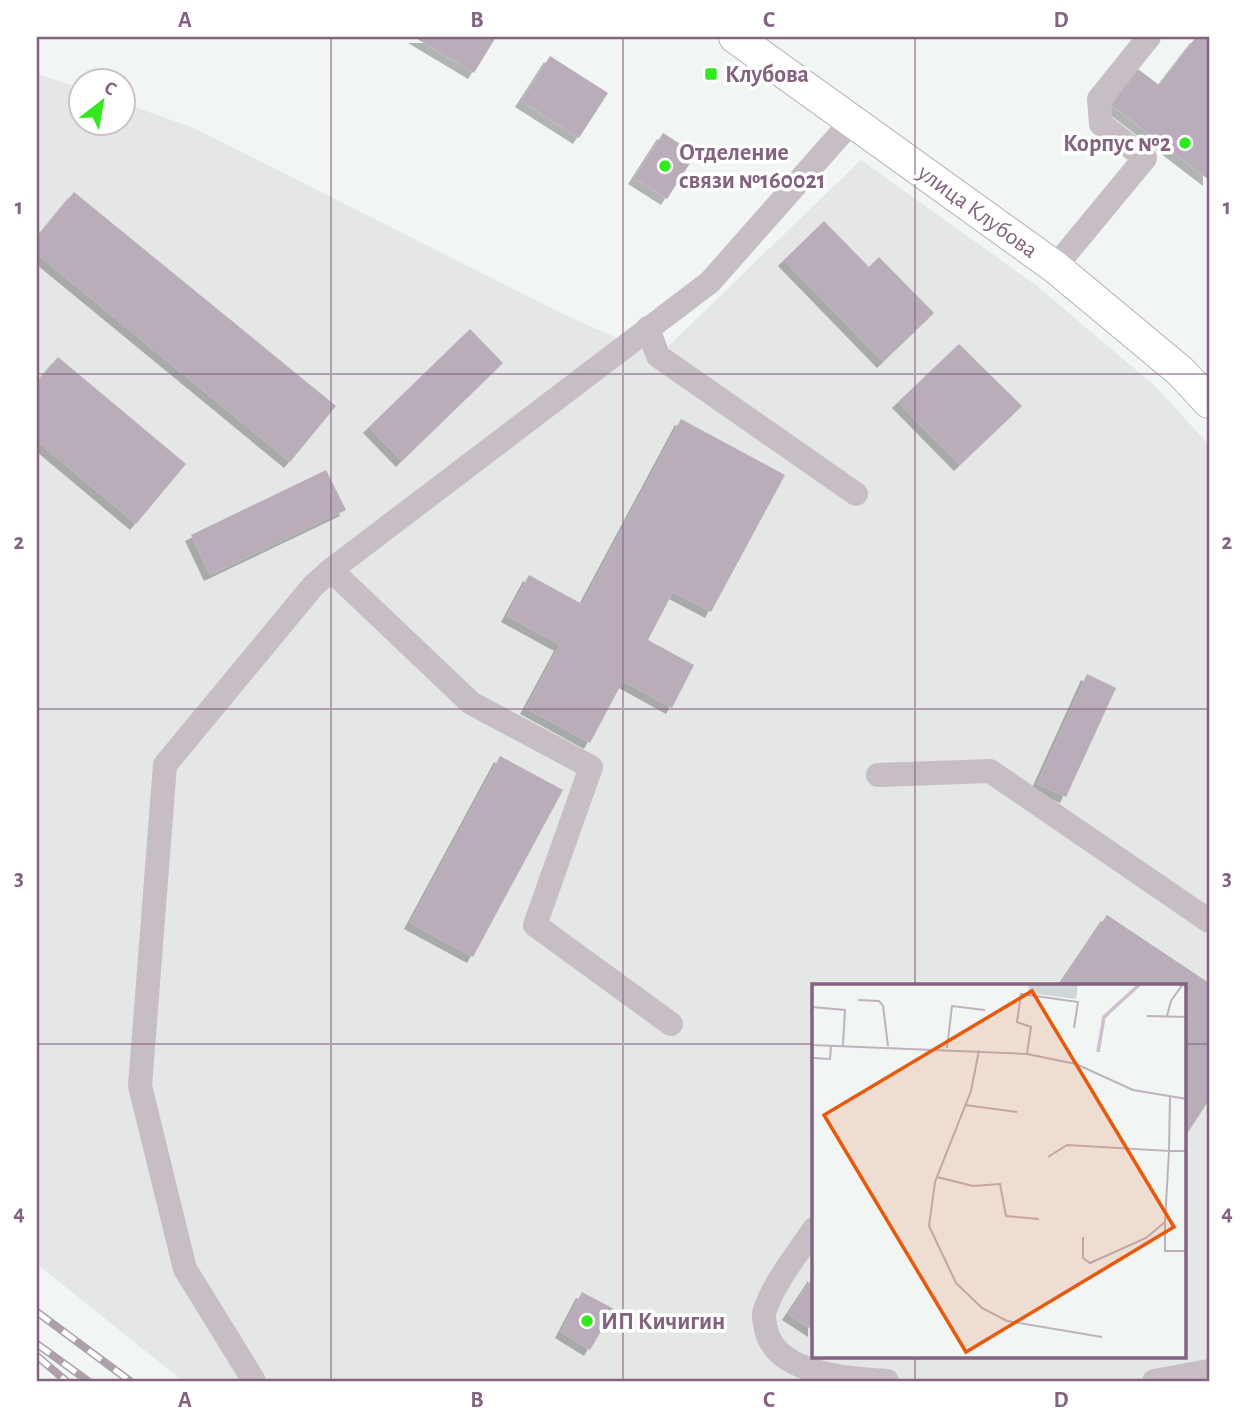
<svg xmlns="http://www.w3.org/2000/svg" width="1246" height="1418" font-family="'Alegreya Sans',sans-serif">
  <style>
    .built { fill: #e5e6e6; fill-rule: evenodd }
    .building { fill: #baadba; filter: url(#shadow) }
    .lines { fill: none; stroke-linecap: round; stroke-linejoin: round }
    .major-casing { stroke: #b8afb7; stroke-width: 34 }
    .minor { stroke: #c6bdc5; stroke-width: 24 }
    .major { stroke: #fff; stroke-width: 32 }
    .rail-casing { stroke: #ada0ab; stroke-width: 8 }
    .rail { stroke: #fff; stroke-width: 5; stroke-dasharray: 16; stroke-linecap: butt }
    .grid { fill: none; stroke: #836380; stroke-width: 2; stroke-opacity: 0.55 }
    .poi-dot { fill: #32e91e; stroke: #fff; stroke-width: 2.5 }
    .labels { text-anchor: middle; stroke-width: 7; stroke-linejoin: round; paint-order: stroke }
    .poi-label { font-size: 24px; font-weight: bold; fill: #836380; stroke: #fff; text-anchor: start }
    .street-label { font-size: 24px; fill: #836380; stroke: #fff }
    .inset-river { fill: none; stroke: #cec0cf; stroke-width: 3.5 }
    .inset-road { fill: none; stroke: #beb2bf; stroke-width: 2 }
    .view { fill: #e8590c; fill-opacity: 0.15; stroke: #e8590c; stroke-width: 3.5 }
    .inset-edge { fill: none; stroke: #836380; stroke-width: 3.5 }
    .neatline { fill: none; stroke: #836380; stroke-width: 2.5 }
    .grid-label { font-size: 23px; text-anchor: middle; font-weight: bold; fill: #836380 }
  </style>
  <defs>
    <filter id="shadow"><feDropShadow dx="-6" dy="6" stdDeviation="0" flood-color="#0004"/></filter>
  </defs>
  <rect width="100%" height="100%" fill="#f1f5f4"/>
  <!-- built -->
  <path class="built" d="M 37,74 L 80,88 L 80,122 L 122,122 L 123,103 L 194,128 L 567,316 L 658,356 L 861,160 L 1037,286 L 1156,387 L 1209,445 L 1209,1381 L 183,1381 L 37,1264 ZM 814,986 L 1185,986 L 1185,1357 L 814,1357 Z"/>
  <!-- building -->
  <g class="building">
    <path d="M 414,37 L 496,37 L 474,73 Z"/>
    <path d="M 1196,37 L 1209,37 L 1209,180 L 1111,105 L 1138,69 L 1159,85 Z"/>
    <path d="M 550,56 L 608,93 L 579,138 L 521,101 Z"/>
    <path d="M 663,133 L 696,154 L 667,199 L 634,178 Z"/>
    <path d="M 74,192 L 336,406 L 290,462 L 37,254 L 37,237 Z"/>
    <path d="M 824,221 L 869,267 L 879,257 L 934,313 L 883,362 L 784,260 Z"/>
    <path d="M 470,329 L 503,363 L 402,461 L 369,427 Z"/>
    <path d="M 959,344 L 1022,406 L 960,465 L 898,402 Z"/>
    <path d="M 58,357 L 186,464 L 136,524 L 37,441 L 37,382 Z"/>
    <path d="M 681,419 L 785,475 L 711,612 L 673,592 L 648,640 L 694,665 L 672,708 L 623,681 L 590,743 L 526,708 L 560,645 L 507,616 L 529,575 L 582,604 Z"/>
    <path d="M 326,470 L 346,510 L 210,575 L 191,535 Z"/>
    <path d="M 1087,674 L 1116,688 L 1066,797 L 1037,784 Z"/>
    <path d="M 500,756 L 563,790 L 473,957 L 410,923 Z"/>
    <path d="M 1107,915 L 1209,983 L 1209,1100 L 1185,1137 L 1185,986 L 1059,986 Z"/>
    <path d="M 814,1275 L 814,1331 L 788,1314 Z"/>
    <path d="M 582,1292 L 614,1309 L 590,1350 L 561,1332 Z"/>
  </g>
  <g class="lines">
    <!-- major casing -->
    <g class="major-casing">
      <path id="major" d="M 735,37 L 1055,267 L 1180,371 L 1209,402"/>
    </g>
    <!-- minor -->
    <g class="minor">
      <path d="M 1055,267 L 1145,158 L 1101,124 L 1099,99 L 1149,37"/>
      <path d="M 648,328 L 658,356 L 856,494"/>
      <path d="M 331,570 L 471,703 L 591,767 L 535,925 L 671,1024"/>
      <path d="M 878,775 L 990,771 L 1209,921"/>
      <path d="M 814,1229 C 797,1255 773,1283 764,1313 C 763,1318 765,1323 766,1329 C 775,1374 849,1379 887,1381"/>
      <path d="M 254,1381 L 185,1269 L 140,1086 L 165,765 L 313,586 L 331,570 L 710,282 L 852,121"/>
      <path d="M 1154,1381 L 1209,1371"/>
    </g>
    <!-- major -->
    <use href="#major" class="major"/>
    <!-- rail casing -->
    <g class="rail-casing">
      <g id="rail">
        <path d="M 37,1312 L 130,1381"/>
        <path d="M 37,1344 L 88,1381"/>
        <path d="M 37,1356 L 66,1381"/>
      </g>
    </g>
    <!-- rail -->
    <use href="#rail" class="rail"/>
  </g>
  <!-- grid -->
  <path class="grid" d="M 331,37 L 331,1381M 623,37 L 623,1381M 915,37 L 915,986M 37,374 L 1209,374M 37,709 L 1209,709M 37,1044 L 814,1044M 1185,1044 L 1209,1044M 915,1357 L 915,1381"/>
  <!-- markers -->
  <g class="poi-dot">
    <rect x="704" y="67" width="14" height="14" rx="3.5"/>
    <circle cx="1185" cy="143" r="7"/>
    <circle cx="665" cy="166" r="7"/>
    <circle cx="587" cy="1321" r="7"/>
  </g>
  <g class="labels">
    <!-- poi labels -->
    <g class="poi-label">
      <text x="725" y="82">Клубова</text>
      <text x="1171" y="151" text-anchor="end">Корпус №2</text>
      <text x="679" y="160">Отделение<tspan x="679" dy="28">связи №160021</tspan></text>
      <text x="601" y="1329">ИП Кичигин</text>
    </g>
    <!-- street labels -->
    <g class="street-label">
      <text transform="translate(978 211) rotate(36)" y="8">улица Клубова</text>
    </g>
  </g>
  <!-- overview -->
  <g transform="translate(812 984)">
    <rect width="374" height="374" fill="#f1f5f4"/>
    <path d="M 217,0 L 266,0 L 264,15 L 216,9 Z" fill="#d0d7da"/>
    <path class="inset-river" d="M 286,68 L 292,33 L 328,0"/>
    <path class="inset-road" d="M 46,16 L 67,17 L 71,22 L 76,62M 0,23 L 33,26 L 31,61M 335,32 L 375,33M 355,32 L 359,17 L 371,0M 0,61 L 215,70 L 264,80 L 321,106 L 375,115M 135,64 L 140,22 L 173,26M 167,66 L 159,107 L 123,198 L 117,242 L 144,299 L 170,324 L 195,337 L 290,353M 215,70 L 219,43 L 205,38 L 209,10 L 266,18 L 262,44M 0,74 L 18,75 L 19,61M 153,121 L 205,128M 236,173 L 255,161 L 357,167 L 358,113M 125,193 L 161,202 L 188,200 L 194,232 L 227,235M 353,238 L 353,267 L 375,267M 271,253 L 271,274 L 278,279 L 334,254 L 353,238 L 357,167 L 375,167"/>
    <path class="view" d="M 220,7 L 362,243 L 154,368 L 12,131 Z"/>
    <rect width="374" height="374" class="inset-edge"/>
  </g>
  <!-- border -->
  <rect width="1246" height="1418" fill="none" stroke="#ffffff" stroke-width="77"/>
  <!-- north arrow -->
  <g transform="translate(102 102) rotate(31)"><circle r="33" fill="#ffffff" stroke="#cdc1cc" stroke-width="2"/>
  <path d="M0-5L12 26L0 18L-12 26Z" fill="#32e91e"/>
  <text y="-10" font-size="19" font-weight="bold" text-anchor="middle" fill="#836380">С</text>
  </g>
  <rect x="38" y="38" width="1170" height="1342" class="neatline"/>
  <g class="grid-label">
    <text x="185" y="27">A</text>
    <text x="477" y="27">B</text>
    <text x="769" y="27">C</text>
    <text x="1061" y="27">D</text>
    <text x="19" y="214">1</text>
    <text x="1227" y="214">1</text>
    <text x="19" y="549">2</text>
    <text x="1227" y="549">2</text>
    <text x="19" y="885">3</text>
    <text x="1227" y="885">3</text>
    <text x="19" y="1220">4</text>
    <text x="1227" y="1220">4</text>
    <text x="185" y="1407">A</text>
    <text x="477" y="1407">B</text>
    <text x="769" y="1407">C</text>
    <text x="1061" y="1407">D</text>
  </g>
</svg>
